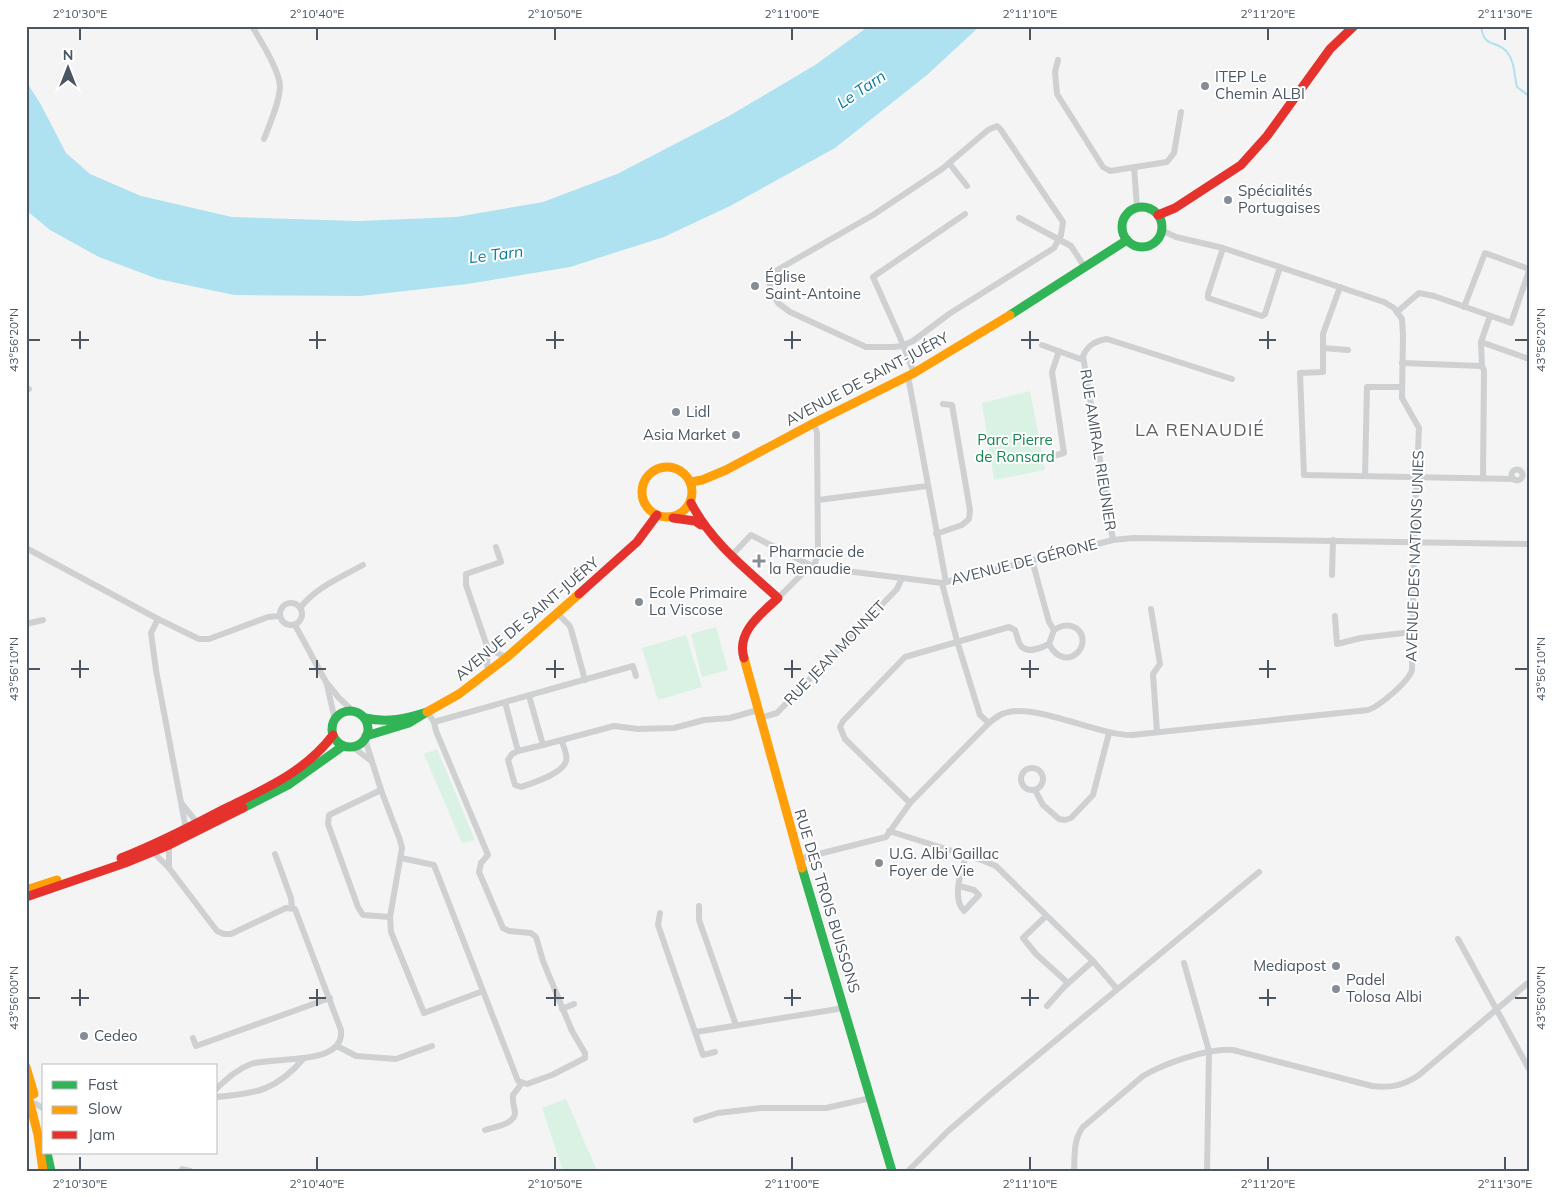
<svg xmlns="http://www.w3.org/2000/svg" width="1555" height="1197" font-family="Mulish,sans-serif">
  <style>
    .green { fill: #d9f2e3 }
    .water { fill: #aee2f0 }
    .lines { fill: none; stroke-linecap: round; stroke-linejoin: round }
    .stream { stroke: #aee2f0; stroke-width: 2 }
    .street { stroke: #ced0d2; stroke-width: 6 }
    .fast { stroke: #30b455; stroke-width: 9 }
    .slow { stroke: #ff9f0a; stroke-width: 9 }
    .jam { stroke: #e5322d; stroke-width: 9 }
    .ticks { fill: none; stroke: #4a5661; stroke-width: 2 }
    .poi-dot { fill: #868d94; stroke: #fff; stroke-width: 2 }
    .labels { text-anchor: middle; stroke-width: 4; stroke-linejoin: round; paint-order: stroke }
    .poi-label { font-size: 15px; fill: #4a5661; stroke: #fff; text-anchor: start }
    .street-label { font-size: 15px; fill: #4a5661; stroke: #fff }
    .park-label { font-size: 15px; fill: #17864f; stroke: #fff }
    .water-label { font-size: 16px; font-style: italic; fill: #0c7c9b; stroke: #fff }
    .quarter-label { font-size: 18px; letter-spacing: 1px; fill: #5f6368; stroke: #fff }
    .neatline { fill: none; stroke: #4a5661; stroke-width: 2 }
    .ticks-label { font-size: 12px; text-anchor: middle; fill: #4a5661 }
  </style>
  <rect width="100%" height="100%" fill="#f4f4f4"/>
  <!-- green -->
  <g class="green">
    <path d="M 1030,391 L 1045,470 L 994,480 L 982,403 Z"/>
    <path d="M 716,627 L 728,670 L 702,677 L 691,634 Z"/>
    <path d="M 686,635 L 702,687 L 658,700 L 642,648 Z"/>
    <path d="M 437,749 L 475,840 L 462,843 L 424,754 Z"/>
    <path d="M 566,1099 L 597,1171 L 563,1171 L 542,1108 Z"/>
  </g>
  <!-- water -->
  <path class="water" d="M 869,26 L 980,26 L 927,75 L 835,148 L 730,206 L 664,237 L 570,267 L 467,284 L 361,296 L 234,295 L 158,279 L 99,257 L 50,230 L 26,210 L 26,81 L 40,103 L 66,153 L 90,174 L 141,196 L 232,217 L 358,221 L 456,217 L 543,202 L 617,174 L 729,116 L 815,65 Z"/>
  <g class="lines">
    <!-- stream -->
    <path class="stream" d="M 1481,26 C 1484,50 1497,39 1507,52 C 1515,62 1514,75 1517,87 L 1529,96"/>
    <!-- street -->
    <g class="street">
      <path d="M 252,26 C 260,40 280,71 280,87 C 279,104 270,123 264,139"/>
      <path d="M 1058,60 L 1055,72 L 1057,94 L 1103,167 L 1110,171 L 1167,162 L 1174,153 L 1181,112"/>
      <path d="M 997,126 L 1001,130 L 1063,222 L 1061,235 L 1054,248 L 949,314 L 913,341 L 902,346 L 893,347 L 866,347 L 790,312 L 778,303 L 770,287 L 769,277 L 772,273 L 873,215 L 942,169 L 988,130 Z"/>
      <path d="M 949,163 L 967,186"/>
      <path d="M 1134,167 L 1137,207"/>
      <path d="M 1019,218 L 1071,246 L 1084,266"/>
      <path d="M 1223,248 L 1208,294 L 1208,298 L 1262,316 L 1265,314 L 1280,267"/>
      <path d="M 1340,287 L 1323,334 L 1323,372 L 1300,373 L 1304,475 L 1514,479"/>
      <path d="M 1464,307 L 1485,253 L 1529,269"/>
      <path d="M 1397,312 L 1419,293 L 1434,296 L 1511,323 L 1529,271"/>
      <path d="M 1481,342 L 1529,359"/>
      <path d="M 1042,345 L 1083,360"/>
      <path d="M 1323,348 L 1348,350"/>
      <path d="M 1402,363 L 1482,366 L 1484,370 L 1483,478"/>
      <path d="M 1482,366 L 1481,342 L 1490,316"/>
      <path d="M 914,373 L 899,335 L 873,277 L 965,214"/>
      <path d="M 908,376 L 946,582"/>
      <path d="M 26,390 L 29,389"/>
      <path d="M 814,423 L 817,433 L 818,552 L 814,567"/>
      <path d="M 1049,457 L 1064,453 L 1052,372 L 1059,351"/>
      <circle cx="1517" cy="475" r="5.5"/>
      <path d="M 1365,476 L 1367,387 L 1401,387"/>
      <path d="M 818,500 L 927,486"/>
      <path d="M 936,534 L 962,525 L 969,519 L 970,510 L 952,405 L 943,404"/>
      <path d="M 1113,540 L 1083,356 C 1088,345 1095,341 1107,339 L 1232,379"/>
      <path d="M 26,548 L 158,619 L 151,633 L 156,670 L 186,829"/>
      <path d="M 732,555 L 751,535 L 814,567 L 942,583 L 1113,540 L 1133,538 L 1529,544"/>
      <path d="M 1332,575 L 1333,540"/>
      <path d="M 942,583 L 957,641 L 980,715 L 989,723"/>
      <path d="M 778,598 L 805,571 L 814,567"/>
      <circle cx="291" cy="614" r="11"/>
      <path d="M 300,608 C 316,587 340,578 363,565"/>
      <path d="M 1151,609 L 1160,664 L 1153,674 L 1157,732"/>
      <path d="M 557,613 L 569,625 L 571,629 L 585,680"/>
      <path d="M 1335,616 L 1337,644 L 1361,638 L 1412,632"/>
      <path d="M 158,619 L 199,639 L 209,639 L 268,617 L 280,616"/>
      <path d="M 26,624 L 43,620"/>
      <path d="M 295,625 L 326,682 L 339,698 L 353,711"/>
      <path d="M 1049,644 C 1066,676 1096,643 1076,628 C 1068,623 1061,626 1054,630"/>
      <path d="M 488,649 C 495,653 501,653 506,658"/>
      <path d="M 490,671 L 487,666 L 488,649 L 466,585 L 466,574 L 501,562 L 496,547"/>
      <path d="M 327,685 L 335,720"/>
      <path d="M 529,696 L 543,745 L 614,726 L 638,729 L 674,728 L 704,720 L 730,718 L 758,710"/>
      <path d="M 505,702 L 518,751 L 512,754 L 508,760 L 515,785 L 521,787 C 532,783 563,774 566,761 C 568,755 563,746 562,741"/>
      <path d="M 427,712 L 434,722 L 633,666 L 636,676"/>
      <path d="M 760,718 L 777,713 L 897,589 L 902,578"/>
      <path d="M 434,722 L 436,731 L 488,855 L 481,863 L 479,872 L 503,928 L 509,931 L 531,933 L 536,937 L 543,961 L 572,1031 L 585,1053 L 585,1058 L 552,1075 L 527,1084 L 518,1081 L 483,991"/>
      <path d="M 365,739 L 381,790 L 400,840 L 402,848 L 390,917 L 391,932 L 424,1013 L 483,991 L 434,865 L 401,858"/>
      <path d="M 353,747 L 371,761"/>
      <path d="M 518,751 L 543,745"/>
      <circle cx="1032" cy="779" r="11"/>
      <path d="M 381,790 L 329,815 L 328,824 L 358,907 L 363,915 L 390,917"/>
      <path d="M 1035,790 L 1043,805 L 1059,819 L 1065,820 L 1071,818 L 1093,795 L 1109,733"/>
      <path d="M 910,803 L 845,739 L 840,727 L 843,721 L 905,657 L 1009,627 L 1015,630 C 1017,635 1018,642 1021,646 C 1028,654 1041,648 1049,644 L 1054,630 L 1049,622 L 1032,560"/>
      <path d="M 183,805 L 198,824"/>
      <path d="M 889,831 L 984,861 L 996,866 L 1093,961 L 1117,989"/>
      <path d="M 153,852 L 169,868 L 217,931 L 224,934 L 231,934 L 286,908 L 295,909 L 341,1030 C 345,1067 273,1056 251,1064 C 237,1069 227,1079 216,1089"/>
      <path d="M 275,854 L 291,898 L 292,908"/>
      <path d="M 799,859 L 886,837 L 910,803 L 989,723 C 994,719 998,715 1005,713 C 1037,703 1095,735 1132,735 L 1368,710 C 1380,706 1409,681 1412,670 L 1414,542 L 1419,428 L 1402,398 L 1403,336 L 1402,319 L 1394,308 L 1384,302 L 1223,248 L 1176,237 L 1161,230"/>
      <path d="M 169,868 L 169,845"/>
      <path d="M 959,886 L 974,890 L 979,895 L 964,911 C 951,897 962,871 966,855"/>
      <path d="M 699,906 L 699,920 L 736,1025"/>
      <path d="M 660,913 L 658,925 L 703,1055 L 715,1052"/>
      <path d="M 1046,916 L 1023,938 L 1036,954 L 1068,983"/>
      <path d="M 1458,939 L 1529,1069"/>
      <path d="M 1184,963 L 1209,1051 L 1207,1171"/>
      <path d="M 1047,1006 L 1064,987 L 1093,961"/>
      <path d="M 562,1009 L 574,1004"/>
      <path d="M 696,1032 L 844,1008"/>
      <path d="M 193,1038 L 196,1046 L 330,998"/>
      <path d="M 337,1046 L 356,1056 L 396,1059 L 432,1046"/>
      <path d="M 216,1097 C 256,1094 277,1090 304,1058"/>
      <path d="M 36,1104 L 44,1109"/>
      <path d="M 696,1120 L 718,1113 L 761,1108 L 826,1108 L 871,1098"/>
      <path d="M 485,1130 C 494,1127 516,1124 515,1112 C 514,1106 512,1101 513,1095 L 522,1083"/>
      <path d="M 182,1169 L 190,1171"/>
      <path d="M 908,1171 L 948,1131 L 991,1094 L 1259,872"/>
      <path d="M 1074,1171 C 1075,1155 1073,1140 1083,1127 L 1143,1076 C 1165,1063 1208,1048 1233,1050 L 1372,1086 C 1390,1088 1403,1086 1419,1075 L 1529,982"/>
    </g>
    <!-- fast -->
    <g class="fast">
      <circle cx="1142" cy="227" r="20"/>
      <path d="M 1010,315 L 1127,240"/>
      <circle cx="350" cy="729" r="18"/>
      <path d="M 365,718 C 387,723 406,719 427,712 L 409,723 L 366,736"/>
      <path d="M 243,808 L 288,785 L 343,746"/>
      <path d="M 802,868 L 892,1171"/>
      <path d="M 47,1153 L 51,1171"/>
    </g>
    <!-- slow -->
    <g class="slow">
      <circle cx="667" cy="492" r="25"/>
      <path d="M 691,482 L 702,480 L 726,470 L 814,423 L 914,373 L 1010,315"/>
      <path d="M 744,658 L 802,868"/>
      <path d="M 427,712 L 459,694 L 506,658 L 579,594"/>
      <path d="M 26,890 L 57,880"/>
      <path d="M 26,1067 L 34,1094"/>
      <path d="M 26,1088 L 38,1135 L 43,1171"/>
    </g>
    <!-- jam -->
    <g class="jam">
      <path d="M 1158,215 L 1175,208 L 1241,165 L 1267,136 L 1330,49 L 1354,26"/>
      <path d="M 691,503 C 711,542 746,569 778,598 C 761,614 736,632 744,658"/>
      <path d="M 673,518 L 695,521 L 701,525"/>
      <path d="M 579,594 L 637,542 L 657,515"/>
      <path d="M 121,858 C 157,844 190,827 224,809 C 265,789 305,772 333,735"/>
      <path d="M 26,897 L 125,863 L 169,845 L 243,808"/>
    </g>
  </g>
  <!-- ticks -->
  <path class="ticks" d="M 80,28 L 80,40M 317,28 L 317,40M 555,28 L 555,40M 792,28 L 792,40M 1030,28 L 1030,40M 1268,28 L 1268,40M 1505,28 L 1505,40M 80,331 L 80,349M 317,331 L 317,349M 555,331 L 555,349M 792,331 L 792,349M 1030,331 L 1030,349M 1268,331 L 1268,349M 28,340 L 40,340M 71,340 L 89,340M 309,340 L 326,340M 546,340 L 564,340M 784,340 L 801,340M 1021,340 L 1039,340M 1259,340 L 1276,340M 1515,340 L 1528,340M 80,660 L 80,678M 317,660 L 317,678M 555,660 L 555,678M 792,660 L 792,678M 1030,660 L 1030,678M 1268,660 L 1268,678M 28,669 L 40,669M 71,669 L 89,669M 309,669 L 326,669M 546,669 L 564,669M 784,669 L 801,669M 1021,669 L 1039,669M 1259,669 L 1276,669M 1515,669 L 1528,669M 80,989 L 80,1006M 317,989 L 317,1006M 555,989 L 555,1006M 792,989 L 792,1006M 1030,989 L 1030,1006M 1268,989 L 1268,1006M 28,998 L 40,998M 71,998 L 89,998M 309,998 L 326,998M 546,998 L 564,998M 784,998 L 801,998M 1021,998 L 1039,998M 1259,998 L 1276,998M 1515,998 L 1528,998M 80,1157 L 80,1170M 317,1157 L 317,1170M 555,1157 L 555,1170M 792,1157 L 792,1170M 1030,1157 L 1030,1170M 1268,1157 L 1268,1170M 1505,1157 L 1505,1170"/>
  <!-- markers -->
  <g class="poi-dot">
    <circle cx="1205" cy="86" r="5"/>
    <circle cx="1228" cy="200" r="5"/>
    <circle cx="755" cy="286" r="5"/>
    <circle cx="676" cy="412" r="5"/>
    <circle cx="736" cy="435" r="5"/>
    <path d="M756.5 553.5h5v5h5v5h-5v5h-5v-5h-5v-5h5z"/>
    <circle cx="639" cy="602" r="5"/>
    <circle cx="879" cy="863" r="5"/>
    <circle cx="1336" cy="966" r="5"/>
    <circle cx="1336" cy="989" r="5"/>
    <circle cx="84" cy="1036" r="5"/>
  </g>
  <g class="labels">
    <!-- poi labels -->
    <g class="poi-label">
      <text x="1215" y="82">ITEP Le<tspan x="1215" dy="17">Chemin ALBI</tspan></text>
      <text x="1238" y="196">Spécialités<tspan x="1238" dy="17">Portugaises</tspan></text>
      <text x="765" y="282">Église<tspan x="765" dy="17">Saint-Antoine</tspan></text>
      <text x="686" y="417">Lidl</text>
      <text x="726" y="440" text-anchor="end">Asia Market</text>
      <text x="769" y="557">Pharmacie de<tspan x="769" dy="17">la Renaudie</tspan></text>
      <text x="649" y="598">Ecole Primaire<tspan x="649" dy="17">La Viscose</tspan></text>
      <text x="889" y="859">U.G. Albi Gaillac<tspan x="889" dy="17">Foyer de Vie</tspan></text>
      <text x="1326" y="971" text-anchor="end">Mediapost</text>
      <text x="1346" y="985">Padel<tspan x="1346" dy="17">Tolosa Albi</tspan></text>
      <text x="94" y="1041">Cedeo</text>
    </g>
    <!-- street labels -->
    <g class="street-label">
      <text transform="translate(867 379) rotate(-28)" y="5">AVENUE DE SAINT-JUÉRY</text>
      <text transform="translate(1098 450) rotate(81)" y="5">RUE AMIRAL RIEUNIER</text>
      <text transform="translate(1415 556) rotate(-88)" y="5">AVENUE DES NATIONS UNIES</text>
      <text transform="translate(1024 562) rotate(-14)" y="5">AVENUE DE GÉRONE</text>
      <text transform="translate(527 619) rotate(-40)" y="5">AVENUE DE SAINT-JUÉRY</text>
      <text transform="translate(835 653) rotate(-46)" y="5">RUE JEAN MONNET</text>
      <text transform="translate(827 901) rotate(73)" y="5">RUE DES TROIS BUISSONS</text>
    </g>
    <!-- park labels -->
    <g class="park-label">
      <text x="1015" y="445">Parc Pierre<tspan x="1015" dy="17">de Ronsard</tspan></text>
    </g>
    <!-- water labels -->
    <g class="water-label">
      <text transform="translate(861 89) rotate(-34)" y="6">Le Tarn</text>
      <text transform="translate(496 254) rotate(-7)" y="6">Le Tarn</text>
    </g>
    <!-- quarter labels -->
    <g class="quarter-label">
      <text x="1200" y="436">LA RENAUDIÉ</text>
    </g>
  </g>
  <!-- border -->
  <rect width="1555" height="1197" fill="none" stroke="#ffffff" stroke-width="55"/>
  <!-- legend -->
  <rect x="42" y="1064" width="175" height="90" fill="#ffffff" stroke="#b7bbc0"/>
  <rect x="52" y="1081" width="25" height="8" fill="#30b455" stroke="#b7bbc0"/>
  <text x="88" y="1090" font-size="15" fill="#4a5661">Fast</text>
  <rect x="52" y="1106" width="25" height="8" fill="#ff9f0a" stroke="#b7bbc0"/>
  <text x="88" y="1114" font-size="15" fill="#4a5661">Slow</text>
  <rect x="52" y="1131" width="25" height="8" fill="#e5322d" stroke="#b7bbc0"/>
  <text x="88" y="1140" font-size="15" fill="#4a5661">Jam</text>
  <!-- north arrow -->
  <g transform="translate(68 68)" stroke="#ffffff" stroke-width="4" paint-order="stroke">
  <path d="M0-4L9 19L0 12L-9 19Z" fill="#4a5661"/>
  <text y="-8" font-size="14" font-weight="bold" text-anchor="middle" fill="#4a5661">N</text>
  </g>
  <rect x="28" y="28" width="1500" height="1142" class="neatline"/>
  <g class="ticks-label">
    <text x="80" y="18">2°10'30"E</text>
    <text x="317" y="18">2°10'40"E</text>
    <text x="555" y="18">2°10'50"E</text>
    <text x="792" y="18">2°11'00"E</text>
    <text x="1030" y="18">2°11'10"E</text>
    <text x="1268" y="18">2°11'20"E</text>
    <text x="1505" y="18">2°11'30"E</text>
    <text transform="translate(14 340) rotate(-90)" y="4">43°56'20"N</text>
    <text transform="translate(1541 340) rotate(-90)" y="4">43°56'20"N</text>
    <text transform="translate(14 669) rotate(-90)" y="4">43°56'10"N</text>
    <text transform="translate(1541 669) rotate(-90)" y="4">43°56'10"N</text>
    <text transform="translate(14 998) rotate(-90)" y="4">43°56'00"N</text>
    <text transform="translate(1541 998) rotate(-90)" y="4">43°56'00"N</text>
    <text x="80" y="1188">2°10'30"E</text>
    <text x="317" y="1188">2°10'40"E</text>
    <text x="555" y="1188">2°10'50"E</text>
    <text x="792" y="1188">2°11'00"E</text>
    <text x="1030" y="1188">2°11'10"E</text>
    <text x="1268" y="1188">2°11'20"E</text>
    <text x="1505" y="1188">2°11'30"E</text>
  </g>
</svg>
